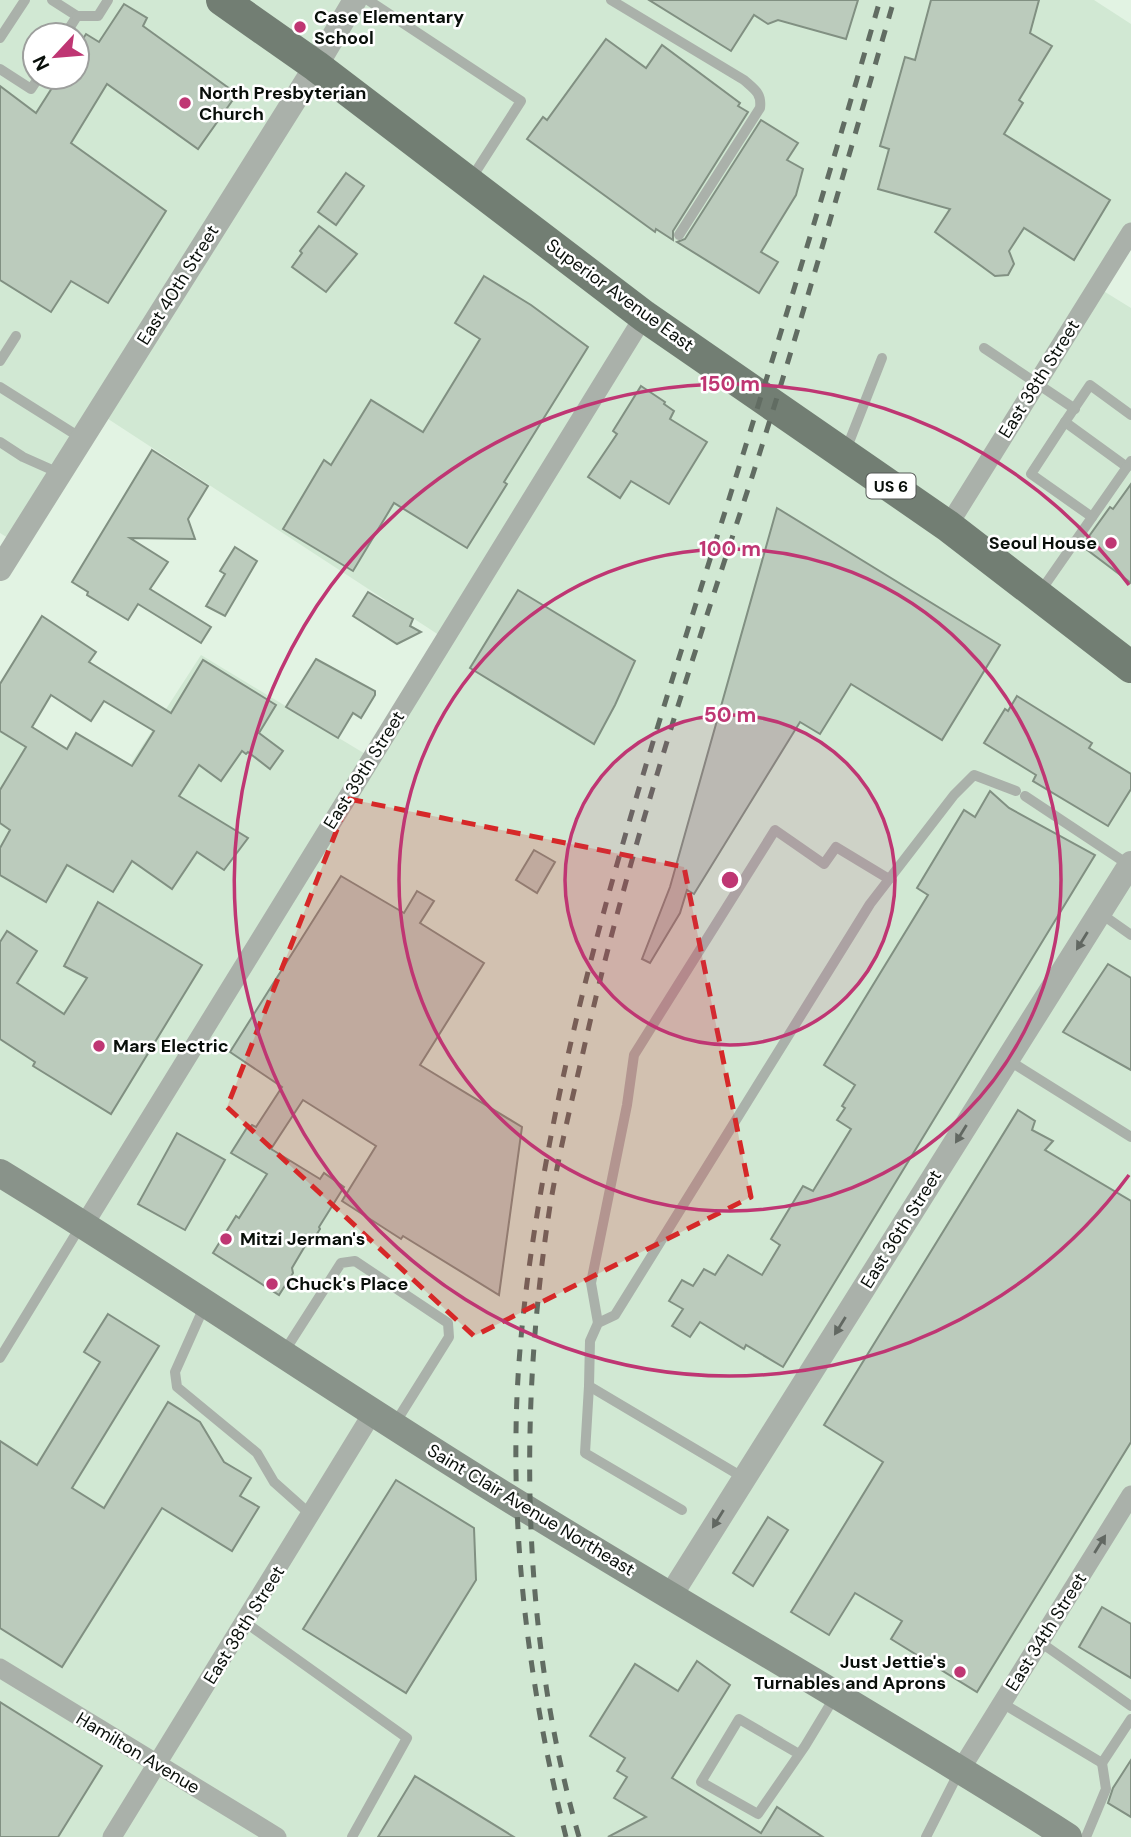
<svg xmlns="http://www.w3.org/2000/svg" width="1131" height="1837" font-family="'DM Sans',sans-serif">
  <style>
    .built { fill: #d1e8d3; fill-rule: evenodd }
    .building { fill: #bbcbbc; stroke: #819082; stroke-width: 2; fill-rule: evenodd }
    .lines { fill: none; stroke-linecap: round; stroke-linejoin: round }
    .service { stroke: #aab1aa; stroke-width: 10 }
    .minor { stroke: #aab1aa; stroke-width: 19 }
    .tertiary { stroke: #aab1aa; stroke-width: 24 }
    .secondary { stroke: #89938a; stroke-width: 28 }
    .primary { stroke: #727e73; stroke-width: 32 }
    .rail { stroke: #616c62; stroke-width: 5; stroke-dasharray: 12 12; stroke-linecap: butt }
    .oneway { fill: #626862 }
    .marked { fill: #d62828; fill-opacity: 0.2; stroke: #d62828; stroke-width: 5; stroke-dasharray: 14 9; stroke-linejoin: round }
    .ring { fill: none; stroke: #bf3673; stroke-width: 3.5 }
    .poi-dot { fill: #bf3673; stroke: #fff; stroke-width: 2.5 }
    .labels { text-anchor: middle; stroke-width: 5; stroke-linejoin: round; paint-order: stroke }
    .shield { fill: #fff; stroke: #535754; stroke-width: 2 }
    .shield-label { font-size: 16px; font-weight: bold; fill: #090f0a }
    .poi-label { font-size: 18px; font-weight: bold; fill: #090f0a; stroke: #fff; text-anchor: start }
    .street-label { font-size: 18px; fill: #090f0a; stroke: #fff }
    .centre { fill: #bf3673; stroke: #fff; stroke-width: 3.5 }
    .ring-label { font-size: 21px; text-anchor: middle; font-weight: bold; fill: #bf3673; stroke: #fff; stroke-width: 5; stroke-linejoin: round; paint-order: stroke }
  </style>
  <rect width="100%" height="100%" fill="#e2f3e3"/>
  <!-- built -->
  <path class="built" d="M 0,0 L 1094,0 L 1131,24 L 1131,232 L 1097,287 L 1131,308 L 1131,1837 L 0,1837 L 0,726 L 111,794 L 201,655 L 372,758 L 445,639 L 99,413 L 16,543 L 0,533 ZM 35,35 L 77,35 L 77,77 L 35,77 Z"/>
  <!-- building -->
  <g class="building">
    <path d="M 649,0 L 858,0 L 846,39 L 778,20 L 768,24 L 754,15 L 731,51 Z"/>
    <path d="M 931,0 L 1039,0 L 1030,33 L 1052,46 L 1019,100 L 1023,103 L 1004,134 L 1110,200 L 1074,260 L 1024,228 L 1009,251 L 1014,264 L 1008,275 L 995,276 L 935,232 L 950,209 L 878,189 L 889,149 L 880,146 L 905,57 L 915,60 Z"/>
    <path d="M 124,4 L 147,18 L 143,26 L 237,94 L 198,149 L 107,84 L 71,143 L 166,211 L 108,303 L 71,281 L 51,312 L 0,280 L 0,86 L 36,113 L 59,77 L 77,77 L 77,48 L 86,34 L 99,42 Z"/>
    <path d="M 606,39 L 646,68 L 662,45 L 740,103 L 738,106 L 748,112 L 673,231 L 673,240 L 656,229 L 655,232 L 527,139 L 543,117 L 547,120 Z"/>
    <path d="M 761,120 L 798,143 L 787,160 L 803,169 L 796,195 L 761,252 L 778,262 L 759,293 L 677,242 L 685,239 Z"/>
    <path d="M 346,173 L 364,186 L 336,225 L 318,212 Z"/>
    <path d="M 319,226 L 357,254 L 326,292 L 292,267 L 302,253 L 300,251 Z"/>
    <path d="M 484,276 L 531,305 L 588,347 L 504,482 L 507,484 L 467,548 L 394,503 L 353,571 L 283,529 L 324,460 L 331,465 L 371,400 L 423,432 L 480,339 L 455,323 Z"/>
    <path d="M 641,386 L 665,402 L 664,404 L 674,411 L 670,419 L 707,442 L 669,504 L 631,481 L 620,498 L 588,477 L 617,434 L 613,431 Z"/>
    <path d="M 152,450 L 208,486 L 188,519 L 195,539 L 130,538 L 168,562 L 150,589 L 211,627 L 201,643 L 138,604 L 128,620 L 87,595 L 88,592 L 72,582 Z"/>
    <path d="M 1131,484 L 1131,583 L 1082,546 L 1110,507 L 1113,509 Z"/>
    <path d="M 777,508 L 1000,645 L 942,740 L 851,684 L 820,734 L 800,722 L 694,894 L 687,890 L 680,913 L 650,963 L 642,959 L 670,887 Z"/>
    <path d="M 235,547 L 257,561 L 225,616 L 206,606 L 225,574 L 220,571 Z"/>
    <path d="M 518,590 L 635,661 L 615,705 L 594,744 L 470,668 Z"/>
    <path d="M 368,592 L 413,619 L 410,626 L 421,632 L 397,644 L 353,616 Z"/>
    <path d="M 42,616 L 96,652 L 89,662 L 171,713 L 203,660 L 276,705 L 259,733 L 283,751 L 270,769 L 248,752 L 246,754 L 242,751 L 221,781 L 199,765 L 179,796 L 248,838 L 224,870 L 197,852 L 172,889 L 132,861 L 113,892 L 67,865 L 46,902 L 0,875 L 0,848 L 10,830 L 0,823 L 0,790 L 26,747 L 0,731 L 0,684 ZM 51,695 L 91,721 L 104,701 L 154,731 L 132,766 L 76,733 L 67,749 L 32,727 Z"/>
    <path d="M 316,659 L 375,691 L 375,695 L 361,718 L 353,713 L 338,738 L 286,707 Z"/>
    <path d="M 1017,696 L 1092,743 L 1089,748 L 1131,774 L 1131,789 L 1108,826 L 1033,781 L 1036,775 L 984,743 L 1005,709 L 1008,711 Z"/>
    <path d="M 990,791 L 1009,808 L 1095,855 L 783,1367 L 746,1345 L 744,1349 L 700,1322 L 690,1337 L 672,1326 L 683,1309 L 669,1301 L 682,1280 L 693,1286 L 704,1269 L 715,1275 L 728,1255 L 762,1275 L 780,1245 L 771,1239 L 803,1186 L 813,1191 L 851,1129 L 837,1120 L 845,1108 L 842,1106 L 855,1085 L 824,1065 L 928,895 L 917,888 L 964,810 L 975,817 Z"/>
    <path d="M 534,850 L 555,862 L 537,893 L 516,880 Z"/>
    <path d="M 341,876 L 404,913 L 417,891 L 434,901 L 420,923 L 484,963 L 420,1065 L 522,1127 L 499,1295 L 403,1236 L 401,1239 L 342,1201 L 376,1146 L 303,1100 L 271,1149 L 320,1179 L 324,1173 L 344,1187 L 319,1227 L 320,1229 L 310,1245 L 305,1246 L 292,1268 L 293,1273 L 279,1295 L 213,1253 L 236,1216 L 239,1218 L 267,1174 L 231,1153 L 248,1126 L 250,1127 L 252,1125 L 256,1127 L 282,1087 L 230,1052 Z"/>
    <path d="M 98,902 L 202,965 L 111,1114 L 33,1066 L 35,1062 L 0,1039 L 0,942 L 7,931 L 37,951 L 17,983 L 64,1014 L 87,978 L 64,966 Z"/>
    <path d="M 1108,964 L 1131,978 L 1131,1070 L 1063,1032 Z"/>
    <path d="M 1018,1110 L 1035,1121 L 1032,1130 L 1053,1141 L 1045,1150 L 1131,1201 L 1131,1442 L 977,1692 L 891,1639 L 902,1621 L 855,1593 L 829,1635 L 791,1612 L 883,1462 L 824,1425 Z"/>
    <path d="M 177,1133 L 225,1160 L 185,1230 L 138,1204 Z"/>
    <path d="M 108,1314 L 159,1346 L 72,1488 L 104,1508 L 168,1402 L 200,1422 L 224,1462 L 251,1478 L 240,1496 L 259,1507 L 232,1551 L 162,1508 L 62,1667 L 0,1628 L 0,1441 L 37,1465 L 100,1362 L 84,1352 Z"/>
    <path d="M 396,1480 L 474,1528 L 476,1580 L 406,1693 L 303,1629 Z"/>
    <path d="M 768,1517 L 788,1530 L 753,1586 L 733,1573 Z"/>
    <path d="M 1102,1607 L 1131,1624 L 1131,1678 L 1079,1647 Z"/>
    <path d="M 697,1661 L 730,1685 L 672,1778 L 761,1833 L 777,1807 L 823,1837 L 608,1837 L 646,1817 L 614,1798 L 627,1777 L 617,1771 L 625,1758 L 590,1736 L 635,1664 L 678,1691 Z"/>
    <path d="M 0,1702 L 102,1766 L 58,1837 L 0,1837 Z"/>
    <path d="M 1131,1760 L 1131,1817 L 1108,1803 L 1113,1788 Z"/>
    <path d="M 415,1776 L 514,1837 L 378,1837 Z"/>
  </g>
  <g class="lines">
    <!-- service -->
    <g class="service">
      <path d="M 52,0 L 77,16 L 65,35"/>
      <path d="M 368,0 L 521,101 L 471,179"/>
      <path d="M 611,0 L 744,80 C 754,89 762,93 760,108 L 679,235"/>
      <path d="M 77,16 L 98,16 L 108,0"/>
      <path d="M 0,38 L 25,0"/>
      <path d="M 0,69 L 31,89 L 39,77"/>
      <path d="M 984,348 L 1075,409"/>
      <path d="M 0,361 L 16,336"/>
      <path d="M 0,387 L 81,438"/>
      <path d="M 1131,415 L 1090,385 L 1065,422 L 1127,467 L 1131,461"/>
      <path d="M 1065,422 L 1031,474 L 1092,517"/>
      <path d="M 0,442 L 23,457 L 59,473"/>
      <path d="M 846,450 L 882,358"/>
      <path d="M 1040,592 L 1127,467"/>
      <path d="M 1025,796 L 1129,865"/>
      <path d="M 1100,913 L 1131,935"/>
      <path d="M 1008,1060 L 1131,1137"/>
      <path d="M 204,1307 L 175,1372 L 177,1387 L 257,1453 L 274,1482 L 311,1515"/>
      <path d="M 598,1323 L 591,1283 L 627,1105 L 634,1055 L 775,830 L 824,864 L 836,847 L 889,879"/>
      <path d="M 284,1352 L 341,1263 L 355,1261 L 448,1323 L 449,1337 L 394,1425"/>
      <path d="M 0,1358 L 80,1227"/>
      <path d="M 589,1386 L 585,1453 L 682,1510"/>
      <path d="M 744,1478 L 589,1386 L 590,1341 L 598,1323 L 615,1315 L 870,904 L 954,795 L 974,775 L 1016,791"/>
      <path d="M 246,1623 L 407,1738 L 352,1837"/>
      <path d="M 1040,1642 L 1131,1706"/>
      <path d="M 1002,1703 L 1102,1763 L 1131,1719"/>
      <path d="M 799,1754 L 739,1719 L 701,1782 L 758,1814 L 805,1746 L 834,1698"/>
      <path d="M 926,1837 L 959,1772"/>
      <path d="M 1086,1837 L 1106,1789 L 1102,1763"/>
    </g>
    <!-- minor -->
    <g class="minor">
      <path d="M 948,526 L 1131,232"/>
      <path d="M 84,1225 L 644,316"/>
      <path d="M 0,1668 L 277,1837"/>
      <path d="M 961,1769 L 1131,1495"/>
      <path d="M 112,1837 L 373,1412"/>
    </g>
    <!-- tertiary -->
    <g class="tertiary">
      <path d="M 0,569 L 316,66 L 355,0"/>
      <path d="M 671,1595 L 1131,863"/>
    </g>
    <!-- secondary -->
    <path class="secondary" d="M 0,1173 C 180,1283 353,1404 533,1513 C 711,1622 892,1725 1068,1837"/>
    <!-- primary -->
    <path class="primary" d="M 222,0 L 316,66 L 644,316 L 948,526 L 1131,667"/>
    <!-- rail -->
    <g class="rail">
      <path d="M 566,1837 C 533,1705 514,1569 516,1433 C 517,1335 532,1237 550,1141 C 586,954 643,772 700,591 C 762,395 823,198 880,0"/>
      <path d="M 579,1837 C 521,1635 518,1412 550,1206 C 559,1153 572,1100 584,1048 C 628,853 691,663 753,474 C 803,317 848,158 894,0"/>
    </g>
  </g>
  <!-- one-way arrows -->
  <defs><path id="oneway-solid" d="M-6-.8H1V-3.2L6.5 0L1 3.2V.8H-6Z" transform="scale(1.75)"/></defs>
  <g class="oneway">
    <use href="#oneway-solid" transform="translate(1082 941) rotate(122)"/>
    <use href="#oneway-solid" transform="translate(961 1134) rotate(122)"/>
    <use href="#oneway-solid" transform="translate(840 1326) rotate(122)"/>
    <use href="#oneway-solid" transform="translate(718 1519) rotate(122)"/>
    <use href="#oneway-solid" transform="translate(1100 1544) rotate(-58)"/>
  </g>
  <!-- marked area -->
  <path class="marked" d="M 349,799 L 684,867 L 751,1197 L 474,1336 L 227,1107 Z"/>
  <!-- distance rings -->
  <circle cx="730" cy="880" r="165" fill="#bf3673" fill-opacity=".12"/>
  <g class="ring">
    <circle cx="730" cy="880" r="165"/>
    <circle cx="730" cy="880" r="331"/>
    <path d="M1129 1175A496 496 0 1 1 1129 585"/>
  </g>
  <!-- markers -->
  <g class="poi-dot">
    <circle cx="300" cy="27" r="7"/>
    <circle cx="185" cy="103" r="7"/>
    <circle cx="1111" cy="543" r="7"/>
    <circle cx="99" cy="1046" r="7"/>
    <circle cx="226" cy="1239" r="7"/>
    <circle cx="272" cy="1284" r="7"/>
    <circle cx="960" cy="1672" r="7"/>
  </g>
  <g class="labels">
    <!-- shield labels -->
    <rect class="shield" x="866.5" y="473.5" width="49" height="25" rx="5"/>
    <g class="shield-label">
      <text x="891" y="492">US 6</text>
    </g>
    <!-- poi labels -->
    <g class="poi-label">
      <text x="314" y="23">Case Elementary<tspan x="314" dy="21">School</tspan></text>
      <text x="199" y="99">North Presbyterian<tspan x="199" dy="21">Church</tspan></text>
      <text x="1097" y="549" text-anchor="end">Seoul House</text>
      <text x="113" y="1052">Mars Electric</text>
      <text x="240" y="1245">Mitzi Jerman's</text>
      <text x="286" y="1290">Chuck's Place</text>
      <text x="946" y="1668" text-anchor="end">Just Jettie's<tspan x="946" dy="21">Turnables and Aprons</tspan></text>
    </g>
    <!-- street labels -->
    <g class="street-label">
      <text transform="translate(178 285) rotate(-58)" y="6">East 40th Street</text>
      <text transform="translate(620 295) rotate(36)" y="6">Superior Avenue East</text>
      <text transform="translate(1039 379) rotate(-58)" y="6">East 38th Street</text>
      <text transform="translate(364 770) rotate(-58)" y="6">East 39th Street</text>
      <text transform="translate(901 1229) rotate(-58)" y="6">East 36th Street</text>
      <text transform="translate(531 1510) rotate(31)" y="6">Saint Clair Avenue Northeast</text>
      <text transform="translate(244 1625) rotate(-58)" y="6">East 38th Street</text>
      <text transform="translate(1046 1632) rotate(-58)" y="6">East 34th Street</text>
      <text transform="translate(138 1753) rotate(31)" y="6">Hamilton Avenue</text>
    </g>
  </g>
  <circle cx="730" cy="880" r="10" class="centre"/>
  <g class="ring-label">
    <text x="730" y="391">150 m</text>
    <text x="730" y="556">100 m</text>
    <text x="730" y="722">50 m</text>
  </g>
  <!-- north arrow -->
  <g transform="translate(56 56) rotate(244)"><circle r="33" fill="#ffffff" stroke="#9d9f9d" stroke-width="2"/>
  <path d="M0-5L12 26L0 18L-12 26Z" fill="#bf3673"/>
  <text y="-10" font-size="19" font-weight="bold" text-anchor="middle" fill="#090f0a">N</text>
  </g>
</svg>
